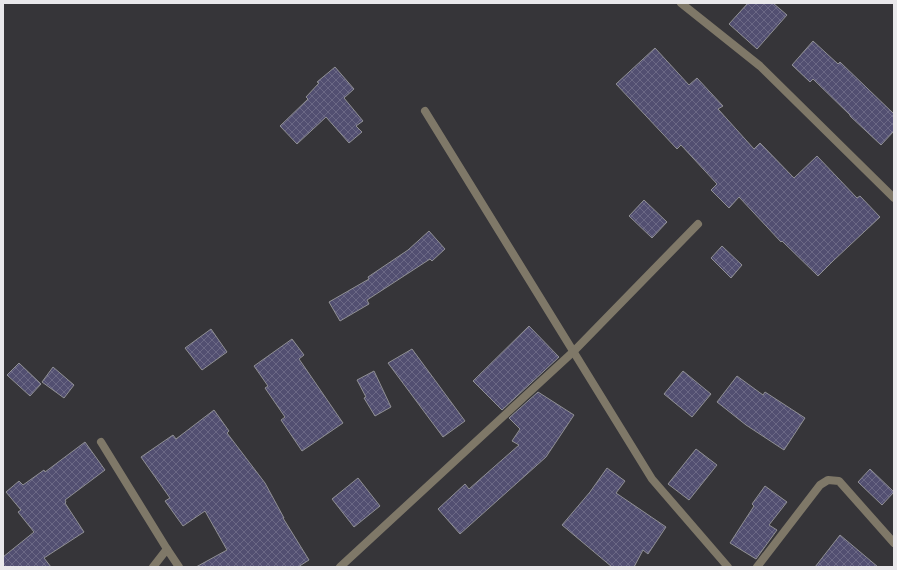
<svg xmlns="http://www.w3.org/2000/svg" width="897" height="570" font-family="'Alegreya Sans',sans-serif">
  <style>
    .building { fill: url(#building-cross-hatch); stroke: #909094 }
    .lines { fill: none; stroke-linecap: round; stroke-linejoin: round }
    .minor { stroke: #7f7868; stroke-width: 8 }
  </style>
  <defs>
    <pattern id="building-cross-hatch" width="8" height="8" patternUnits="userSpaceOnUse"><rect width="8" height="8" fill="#524f71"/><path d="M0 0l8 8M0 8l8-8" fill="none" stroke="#6b6885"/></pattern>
  </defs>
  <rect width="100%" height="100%" fill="#363539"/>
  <!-- building -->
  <g class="building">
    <path d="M 748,3 L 773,3 L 787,15 L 757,49 L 729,24 Z"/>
    <path d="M 813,41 L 838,64 L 840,62 L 894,114 L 894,131 L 881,145 L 850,116 L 850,115 L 813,79 L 810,82 L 792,65 Z"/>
    <path d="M 655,48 L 689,85 L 697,78 L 723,106 L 718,109 L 754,149 L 760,143 L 794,178 L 817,156 L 857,198 L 860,196 L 880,217 L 833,261 L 818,276 L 782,241 L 781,242 L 739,197 L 729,208 L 711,190 L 717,184 L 681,145 L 677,149 L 616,84 Z"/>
    <path d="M 335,67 L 354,89 L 344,98 L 363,121 L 356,126 L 362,132 L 349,143 L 326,117 L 297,144 L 280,126 L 308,99 L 306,97 L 319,83 L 317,82 Z"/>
    <path d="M 644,200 L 667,222 L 652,238 L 629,216 Z"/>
    <path d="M 429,231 L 445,249 L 432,261 L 430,259 L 367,300 L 369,304 L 340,321 L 329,302 L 369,279 L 368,277 L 408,250 Z"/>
    <path d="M 722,246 L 742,265 L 731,278 L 711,258 Z"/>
    <path d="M 529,326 L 559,357 L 502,410 L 473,381 Z"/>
    <path d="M 211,329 L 227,352 L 202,370 L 185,348 Z"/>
    <path d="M 292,339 L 304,355 L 299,359 L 343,423 L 302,451 L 281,420 L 285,417 L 265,388 L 268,386 L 254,366 Z"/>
    <path d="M 412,349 L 465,421 L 443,437 L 388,363 Z"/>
    <path d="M 19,363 L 41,384 L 30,396 L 7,375 Z"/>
    <path d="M 53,367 L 74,385 L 64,398 L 42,382 Z"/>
    <path d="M 374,371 L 391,407 L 375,416 L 364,398 L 366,397 L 357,380 Z"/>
    <path d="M 683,371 L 711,394 L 692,417 L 664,394 Z"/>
    <path d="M 737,376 L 763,395 L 765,392 L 805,418 L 784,450 L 746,425 L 717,402 Z"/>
    <path d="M 538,392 L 574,415 L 546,457 L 460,534 L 438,509 L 465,484 L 469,489 L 519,445 L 512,441 L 520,429 L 509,418 Z"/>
    <path d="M 214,410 L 229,431 L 227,433 L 265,483 L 284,518 L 283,518 L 309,560 L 298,567 L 196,567 L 227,550 L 205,511 L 183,526 L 165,501 L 170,498 L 141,457 L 173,435 L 176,439 Z"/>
    <path d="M 85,442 L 105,470 L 65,500 L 66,502 L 65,503 L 84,532 L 44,558 L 51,567 L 3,567 L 3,557 L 34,532 L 18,512 L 21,510 L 6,492 L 19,481 L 23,485 L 44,470 L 45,472 Z"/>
    <path d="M 696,449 L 717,465 L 689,500 L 668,484 Z"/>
    <path d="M 607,468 L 625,481 L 616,493 L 666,527 L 648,554 L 643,550 L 634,567 L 612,567 L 562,525 L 590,492 Z"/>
    <path d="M 870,469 L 894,492 L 882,505 L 858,482 Z"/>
    <path d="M 358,478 L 380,506 L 354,527 L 332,499 Z"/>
    <path d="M 765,486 L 787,502 L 769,525 L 777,530 L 756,559 L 730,543 L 754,506 L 752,504 Z"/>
    <path d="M 840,535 L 878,567 L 815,567 Z"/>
  </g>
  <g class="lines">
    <!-- minor -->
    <g class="minor">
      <path d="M 681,3 L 760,66 L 894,198"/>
      <path d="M 425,111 L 652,479 L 728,567"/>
      <path d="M 101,442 L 167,549"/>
      <path d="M 153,567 L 167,549 L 179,567"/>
      <path d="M 340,567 L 574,351 L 698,224"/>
      <path d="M 757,567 L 820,485 L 828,480 L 839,481 L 894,543"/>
    </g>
  </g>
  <!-- border -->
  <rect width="897" height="570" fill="none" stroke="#e9e8eb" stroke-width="8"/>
</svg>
